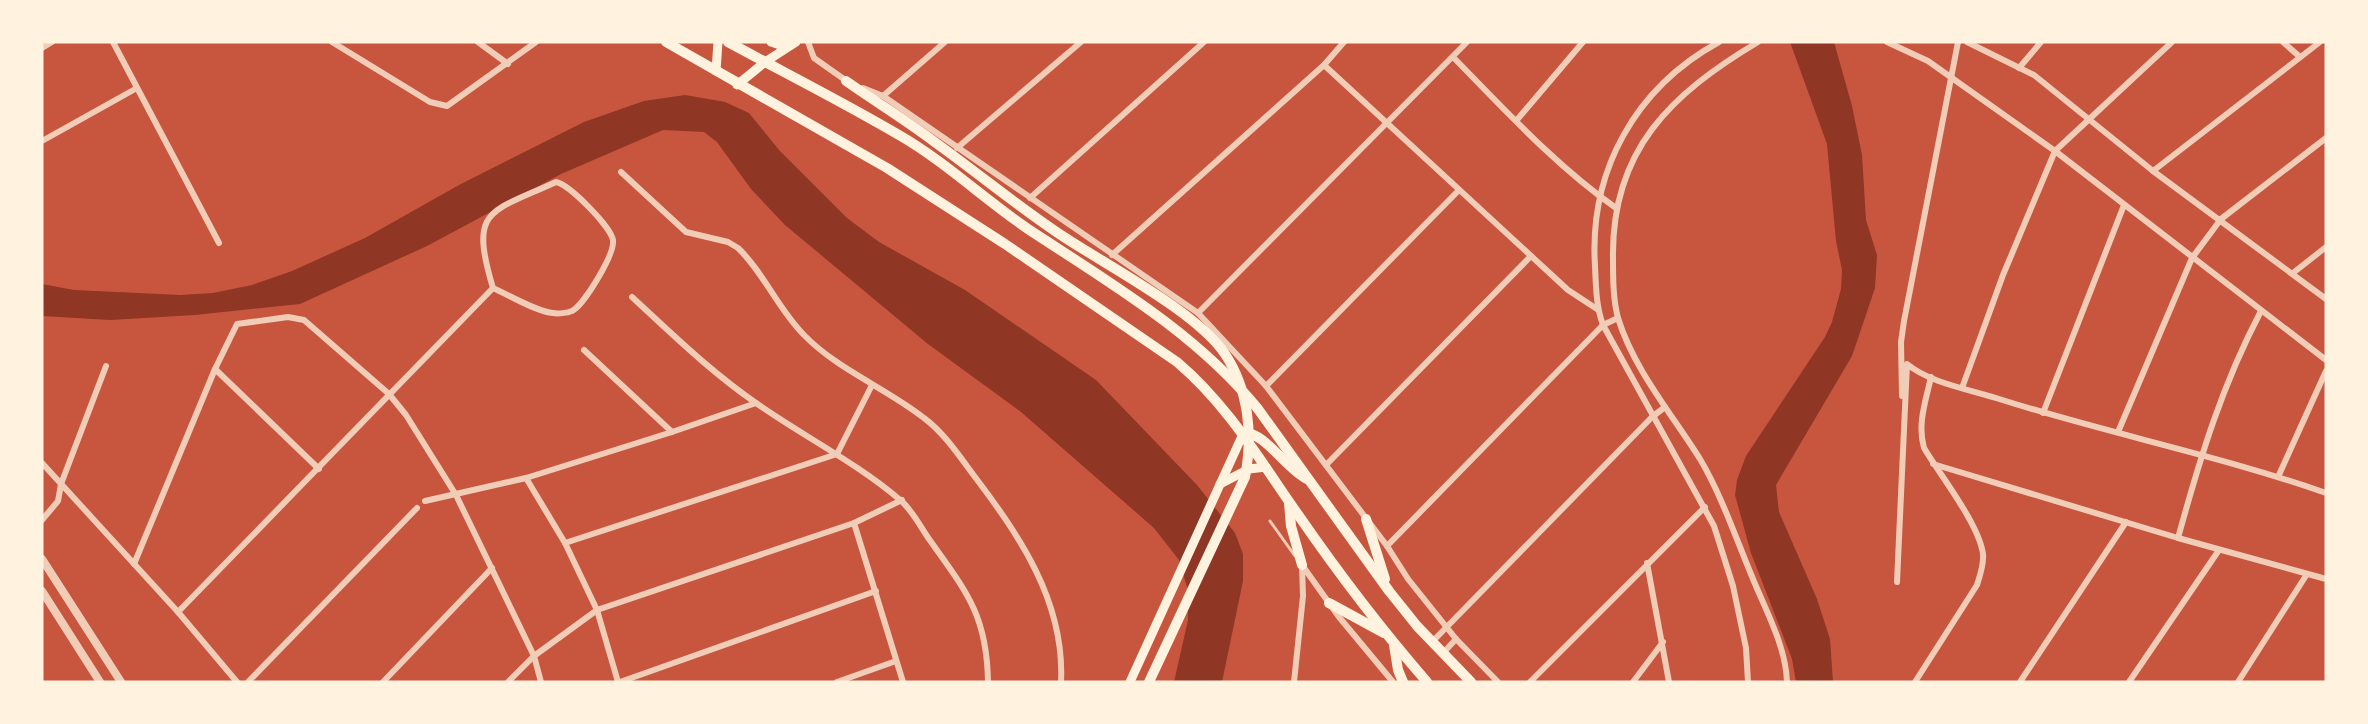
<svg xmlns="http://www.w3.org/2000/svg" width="2368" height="724" font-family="'Work Sans',sans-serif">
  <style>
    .water { fill: #8f3625 }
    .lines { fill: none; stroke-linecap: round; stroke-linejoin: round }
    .service { stroke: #f1ccb7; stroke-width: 3 }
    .minor { stroke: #f1ccb7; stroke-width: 6 }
    .tertiary { stroke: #f1ccb7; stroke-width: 8 }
    .secondary { stroke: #fff3e0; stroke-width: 9 }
    .primary { stroke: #fff3e0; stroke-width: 10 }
  </style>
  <rect width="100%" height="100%" fill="#c8553d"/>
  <!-- water -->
  <g class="water">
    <path d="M 1790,42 L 1834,42 L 1852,106 L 1862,155 L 1866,220 L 1877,255 L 1875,288 L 1852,356 L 1776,485 L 1779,512 L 1817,599 L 1830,639 L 1833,682 L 1796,682 L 1792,659 L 1751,553 L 1735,495 L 1737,480 L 1746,456 L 1825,337 L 1832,322 L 1841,289 L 1842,270 L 1836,241 L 1827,144 Z"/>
    <path d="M 685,95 L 725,102 L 749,113 L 779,150 L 847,218 L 879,242 L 965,290 L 1096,380 L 1197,485 L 1235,533 L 1243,554 L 1243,581 L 1222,682 L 1174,682 L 1188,620 L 1187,587 L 1179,560 L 1154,528 L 1021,412 L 928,344 L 785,225 L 751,189 L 717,142 L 704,132 L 663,130 L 561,174 L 427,246 L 300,304 L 195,315 L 110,320 L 42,316 L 42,284 L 74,290 L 180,295 L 213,293 L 252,285 L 292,271 L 365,238 L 459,185 L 584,122 L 644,101 Z"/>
  </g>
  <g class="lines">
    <!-- service -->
    <path class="service" d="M 1270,521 L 1295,556"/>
    <!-- minor -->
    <g class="minor">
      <path d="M 113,42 L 219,243"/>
      <path d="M 332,42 L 430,102 L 447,106 L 536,42"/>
      <path d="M 478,42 L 508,64"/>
      <path d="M 808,42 L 814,58 L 848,82"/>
      <path d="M 1719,42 C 1635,88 1589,171 1595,266 C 1596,287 1596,306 1603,325 L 1714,526 L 1733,586 L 1746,648 L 1748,682"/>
      <path d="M 1758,42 C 1671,94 1611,150 1613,259 C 1613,278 1613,299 1618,318 C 1634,370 1672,414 1700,459 C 1722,496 1736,539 1753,579 C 1766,611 1786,647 1787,682"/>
      <path d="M 1887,42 L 1928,61 L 2055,151 L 2326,360"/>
      <path d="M 1967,42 L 2034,75 L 2153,171 L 2326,299"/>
      <path d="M 2283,42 L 2300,57"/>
      <path d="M 42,48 L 52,42"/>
      <path d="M 1453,57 C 1504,109 1556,166 1616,208"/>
      <path d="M 1324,65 L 1568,290 L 1597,309"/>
      <path d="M 2019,68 L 2041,42"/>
      <path d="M 863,88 L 883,96 L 1198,313 L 1266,386 L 1387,546 L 1408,579 L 1456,639 L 1498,682"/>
      <path d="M 883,96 L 945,42"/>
      <path d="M 1516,121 L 1583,42"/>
      <path d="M 42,141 L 137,88"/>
      <path d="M 957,148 L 1081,42"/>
      <path d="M 2153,171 L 2320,42"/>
      <path d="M 621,172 L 686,232 L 728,242 L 738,248 C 764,273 778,309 804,335 C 838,370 886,388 924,418 C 943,432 958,454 972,473 C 1019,535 1065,601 1061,682"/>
      <path d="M 556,182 C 570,185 611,227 613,240 C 615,254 584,305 572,311 C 567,313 558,314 553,313 C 537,312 509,295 493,288 C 469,208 489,213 556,182 Z"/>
      <path d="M 1030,198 L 1204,42"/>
      <path d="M 1112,255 L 1324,65 L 1344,42"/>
      <path d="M 2293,273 L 2326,247"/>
      <path d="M 632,297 C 672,334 711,372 756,403 C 803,436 855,462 899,499 C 911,508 920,526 929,539 C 966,591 987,615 988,682"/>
      <path d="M 1198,313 L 1467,42"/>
      <path d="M 584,350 L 672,432"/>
      <path d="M 215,369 L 319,469"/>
      <path d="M 1266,386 L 1459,190"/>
      <path d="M 1962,388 L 2003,275 L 2055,151 L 2172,42"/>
      <path d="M 1902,396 L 1901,342 L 1904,321 L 1958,42"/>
      <path d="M 2043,413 L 2124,205"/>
      <path d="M 2118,432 L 2192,258 L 2221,219 L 2326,138"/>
      <path d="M 42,463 L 178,612 L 237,682"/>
      <path d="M 1933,464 L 2178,538 L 2326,579"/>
      <path d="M 1326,465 L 1531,256"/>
      <path d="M 2278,477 L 2326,371"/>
      <path d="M 526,478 L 565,543 L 597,610 L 618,682"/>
      <path d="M 425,501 L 526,478 L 672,432 L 756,403"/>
      <path d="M 42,520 L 58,501 L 61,484 L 106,366"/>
      <path d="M 854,523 L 903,682"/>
      <path d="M 2178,538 C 2200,458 2222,385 2261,311"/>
      <path d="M 565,543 L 837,454 L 872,385"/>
      <path d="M 1387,546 L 1603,325 L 1618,318"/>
      <path d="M 1647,563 L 1669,682"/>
      <path d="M 134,564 L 215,369 L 237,324 L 288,317 L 304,320 L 389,394 L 406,415 L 456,495 L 534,656 L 541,682"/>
      <path d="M 1302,565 L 1339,617 L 1393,682"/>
      <path d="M 1897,582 L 1907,364 C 1930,383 1968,389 1996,398 C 2105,433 2218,455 2326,493"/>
      <path d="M 178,612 L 493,288"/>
      <path d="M 1433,641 L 1652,417 L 1665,407"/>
      <path d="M 1444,652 L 1456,639"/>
      <path d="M 248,682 L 417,508"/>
      <path d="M 383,682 L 492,568"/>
      <path d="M 508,682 L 534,656 L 597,610 L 854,523 L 902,500"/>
      <path d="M 620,682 L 876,591"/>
      <path d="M 837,682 L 896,661"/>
      <path d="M 1294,682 L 1303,596 L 1302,565"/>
      <path d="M 1530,682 L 1705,507"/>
      <path d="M 1633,682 L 1663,642"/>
      <path d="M 1915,682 L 1977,585 C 1980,575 1984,565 1983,554 C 1979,524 1940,475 1924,448 C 1917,424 1926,400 1931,377"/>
      <path d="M 2020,682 L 2126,522"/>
      <path d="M 2129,682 L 2219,550"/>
      <path d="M 2238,682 L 2307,574"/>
    </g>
    <!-- tertiary -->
    <g class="tertiary">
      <path d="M 42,559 L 121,682"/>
      <path d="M 42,591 L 100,682"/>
    </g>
    <!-- secondary -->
    <g class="secondary">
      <path d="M 771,42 L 783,46 L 791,45"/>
      <path d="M 716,71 L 718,42"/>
      <path d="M 737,85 L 765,62 L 796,42"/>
      <path d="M 1220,484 L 1249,469 L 1266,467"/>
      <path d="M 1130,682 L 1243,434"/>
    </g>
    <!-- primary -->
    <g class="primary">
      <path d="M 666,42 L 887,168 L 1005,244 L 1177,362 C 1228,405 1261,462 1299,516 C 1339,574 1381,629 1427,682"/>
      <path d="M 728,42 C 785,73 843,102 899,135 C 946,162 986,201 1031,231 C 1112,284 1197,334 1258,409 L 1389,591 L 1417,626 L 1471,682"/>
      <path d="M 846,81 C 876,102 907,121 936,143 C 979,174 1020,208 1064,237 C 1108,266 1198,313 1225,354 C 1249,390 1253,436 1245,477 L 1149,682"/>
      <path d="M 1244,433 C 1264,431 1287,470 1307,479"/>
      <path d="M 1289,503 L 1291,526 L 1302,565"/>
      <path d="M 1366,519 L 1385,579"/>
      <path d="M 1329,603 L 1384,633"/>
      <path d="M 1394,645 L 1398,670 L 1403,682"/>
    </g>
  </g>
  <!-- border -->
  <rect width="2368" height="724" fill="none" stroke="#fff3e0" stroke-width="87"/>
</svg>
